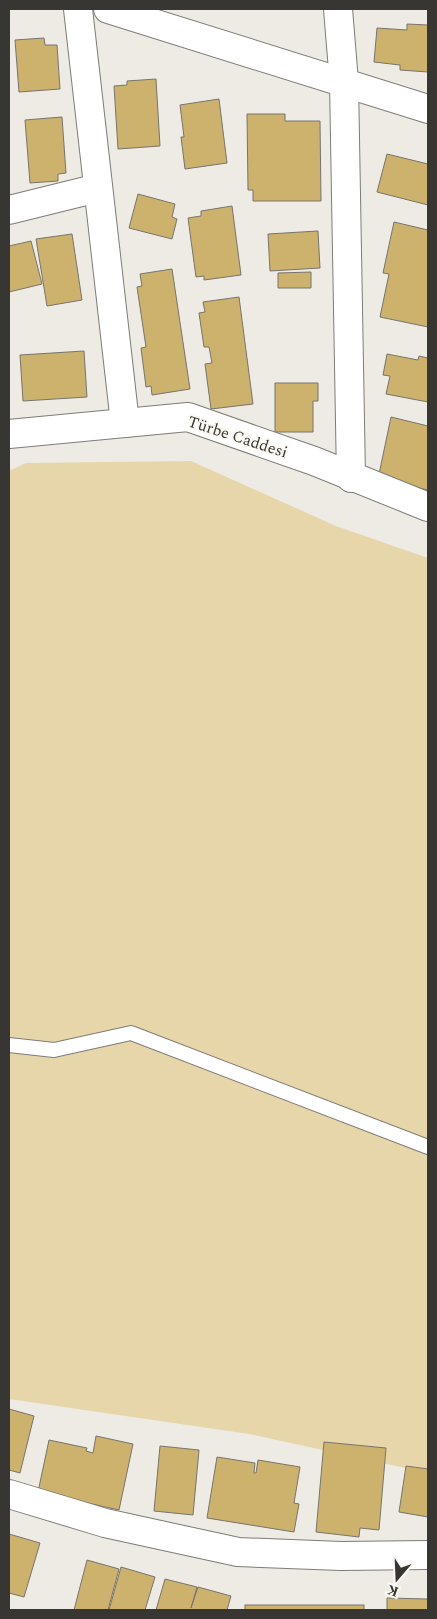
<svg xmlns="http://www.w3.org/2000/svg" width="437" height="1619" font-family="Spectral,serif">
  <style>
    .green { fill: #e8d6ab }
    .building { fill: #cdb26d; stroke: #77746e }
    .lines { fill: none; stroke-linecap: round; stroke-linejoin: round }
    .lane-casing { stroke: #7e7c76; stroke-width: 16 }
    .street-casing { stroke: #7e7c76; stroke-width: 30 }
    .lane { stroke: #fff; stroke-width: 14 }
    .street { stroke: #fff; stroke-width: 28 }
    .labels { text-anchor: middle; stroke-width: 4; stroke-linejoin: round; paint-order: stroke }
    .street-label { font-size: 16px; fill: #373633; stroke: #fbf9f2 }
  </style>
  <rect width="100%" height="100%" fill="#eeebe5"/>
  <!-- green -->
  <path class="green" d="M 191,461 L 336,526 L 428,558 L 428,1473 L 249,1434 L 9,1399 L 9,471 L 26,463 Z"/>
  <!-- building -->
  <g class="building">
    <path d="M 407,24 L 428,25 L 428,72 L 400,70 L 400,65 L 374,62 L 377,28 L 407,30 Z"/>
    <path d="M 44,38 L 45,45 L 57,45 L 60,89 L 19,92 L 15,40 Z"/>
    <path d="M 156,79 L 160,146 L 118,149 L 114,86 L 127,85 L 127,81 Z"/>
    <path d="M 219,99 L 227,163 L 185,169 L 181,137 L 184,137 L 180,105 Z"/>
    <path d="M 247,114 L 285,114 L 285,121 L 320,121 L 321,201 L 253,201 L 253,190 L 248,190 Z"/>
    <path d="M 62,117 L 66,173 L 58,174 L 58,181 L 30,183 L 25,120 Z"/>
    <path d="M 387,154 L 428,164 L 428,205 L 377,192 Z"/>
    <path d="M 138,194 L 175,204 L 172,217 L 177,219 L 172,239 L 129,228 Z"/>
    <path d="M 232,206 L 241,275 L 204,280 L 204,276 L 196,277 L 188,218 L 201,216 L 201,211 Z"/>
    <path d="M 394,222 L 428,230 L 428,327 L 380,317 L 389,274 L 383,273 Z"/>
    <path d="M 318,231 L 320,268 L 270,271 L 268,234 Z"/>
    <path d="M 72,234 L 82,300 L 47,306 L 36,239 Z"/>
    <path d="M 31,241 L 42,284 L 9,292 L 9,246 Z"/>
    <path d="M 172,269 L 190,389 L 152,395 L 151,386 L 146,387 L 141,348 L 146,347 L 137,287 L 142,286 L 140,274 Z"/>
    <path d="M 311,272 L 311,288 L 278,288 L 278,273 Z"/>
    <path d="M 239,297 L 253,404 L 211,409 L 205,364 L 212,363 L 209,347 L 204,347 L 199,313 L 205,312 L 203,302 Z"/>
    <path d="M 84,351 L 87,397 L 23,401 L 20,355 Z"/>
    <path d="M 387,354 L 418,360 L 419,356 L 428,358 L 428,402 L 386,394 L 390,376 L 383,375 Z"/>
    <path d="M 275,383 L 318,383 L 318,401 L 313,401 L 313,432 L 275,432 Z"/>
    <path d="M 391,417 L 428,426 L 428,490 L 378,479 Z"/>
    <path d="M 9,1409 L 34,1416 L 20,1473 L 9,1470 Z"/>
    <path d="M 96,1436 L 133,1444 L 119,1510 L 38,1492 L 49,1440 L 87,1448 L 86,1451 L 93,1453 Z"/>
    <path d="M 324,1442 L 386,1448 L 379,1530 L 360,1528 L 359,1537 L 316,1532 Z"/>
    <path d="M 160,1446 L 199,1450 L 193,1515 L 154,1511 Z"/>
    <path d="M 217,1457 L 255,1463 L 254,1473 L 256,1473 L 258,1460 L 300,1467 L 294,1503 L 299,1504 L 294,1532 L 207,1518 Z"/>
    <path d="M 406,1466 L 428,1469 L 428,1517 L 399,1512 Z"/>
    <path d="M 9,1534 L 40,1543 L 24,1597 L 9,1593 Z"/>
    <path d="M 87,1560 L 119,1569 L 108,1610 L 74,1610 Z"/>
    <path d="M 121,1567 L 155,1577 L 145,1610 L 109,1610 Z"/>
    <path d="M 165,1579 L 197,1587 L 191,1608 L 198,1587 L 231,1596 L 227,1610 L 156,1610 Z"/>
    <path d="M 387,1598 L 428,1599 L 428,1610 L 387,1610 Z"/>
    <rect x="245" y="1605" width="119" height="5"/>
  </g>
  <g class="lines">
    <!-- lane casing -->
    <g class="lane-casing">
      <path id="lane" d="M 9,1045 L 54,1050 L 131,1033 L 428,1147"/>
    </g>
    <!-- street casing -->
    <g class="street-casing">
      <g id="street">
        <path d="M 78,9 L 125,423"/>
        <path d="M 108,9 L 428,109"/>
        <path d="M 338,9 L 344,82 L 351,478"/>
        <path d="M 9,210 L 98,188"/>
        <path d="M 9,434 L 188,417 L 314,461 L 428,507"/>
        <path d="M 9,1494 L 105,1523 L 238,1552 L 341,1556 L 428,1555"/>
      </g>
    </g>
    <!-- lane -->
    <use href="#lane" class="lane"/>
    <!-- street -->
    <use href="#street" class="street"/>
  </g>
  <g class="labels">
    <!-- street labels -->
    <g class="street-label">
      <text transform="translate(238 436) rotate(18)" y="6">Türbe Caddesi</text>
    </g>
  </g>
  <!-- border -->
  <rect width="437" height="1619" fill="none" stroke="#373633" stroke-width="20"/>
  <!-- north arrow -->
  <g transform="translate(397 1579) rotate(199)" stroke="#fbf9f2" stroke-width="4" paint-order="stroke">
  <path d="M0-4L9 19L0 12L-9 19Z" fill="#373633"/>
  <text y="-8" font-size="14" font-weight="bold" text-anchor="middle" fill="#373633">K</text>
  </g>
</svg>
